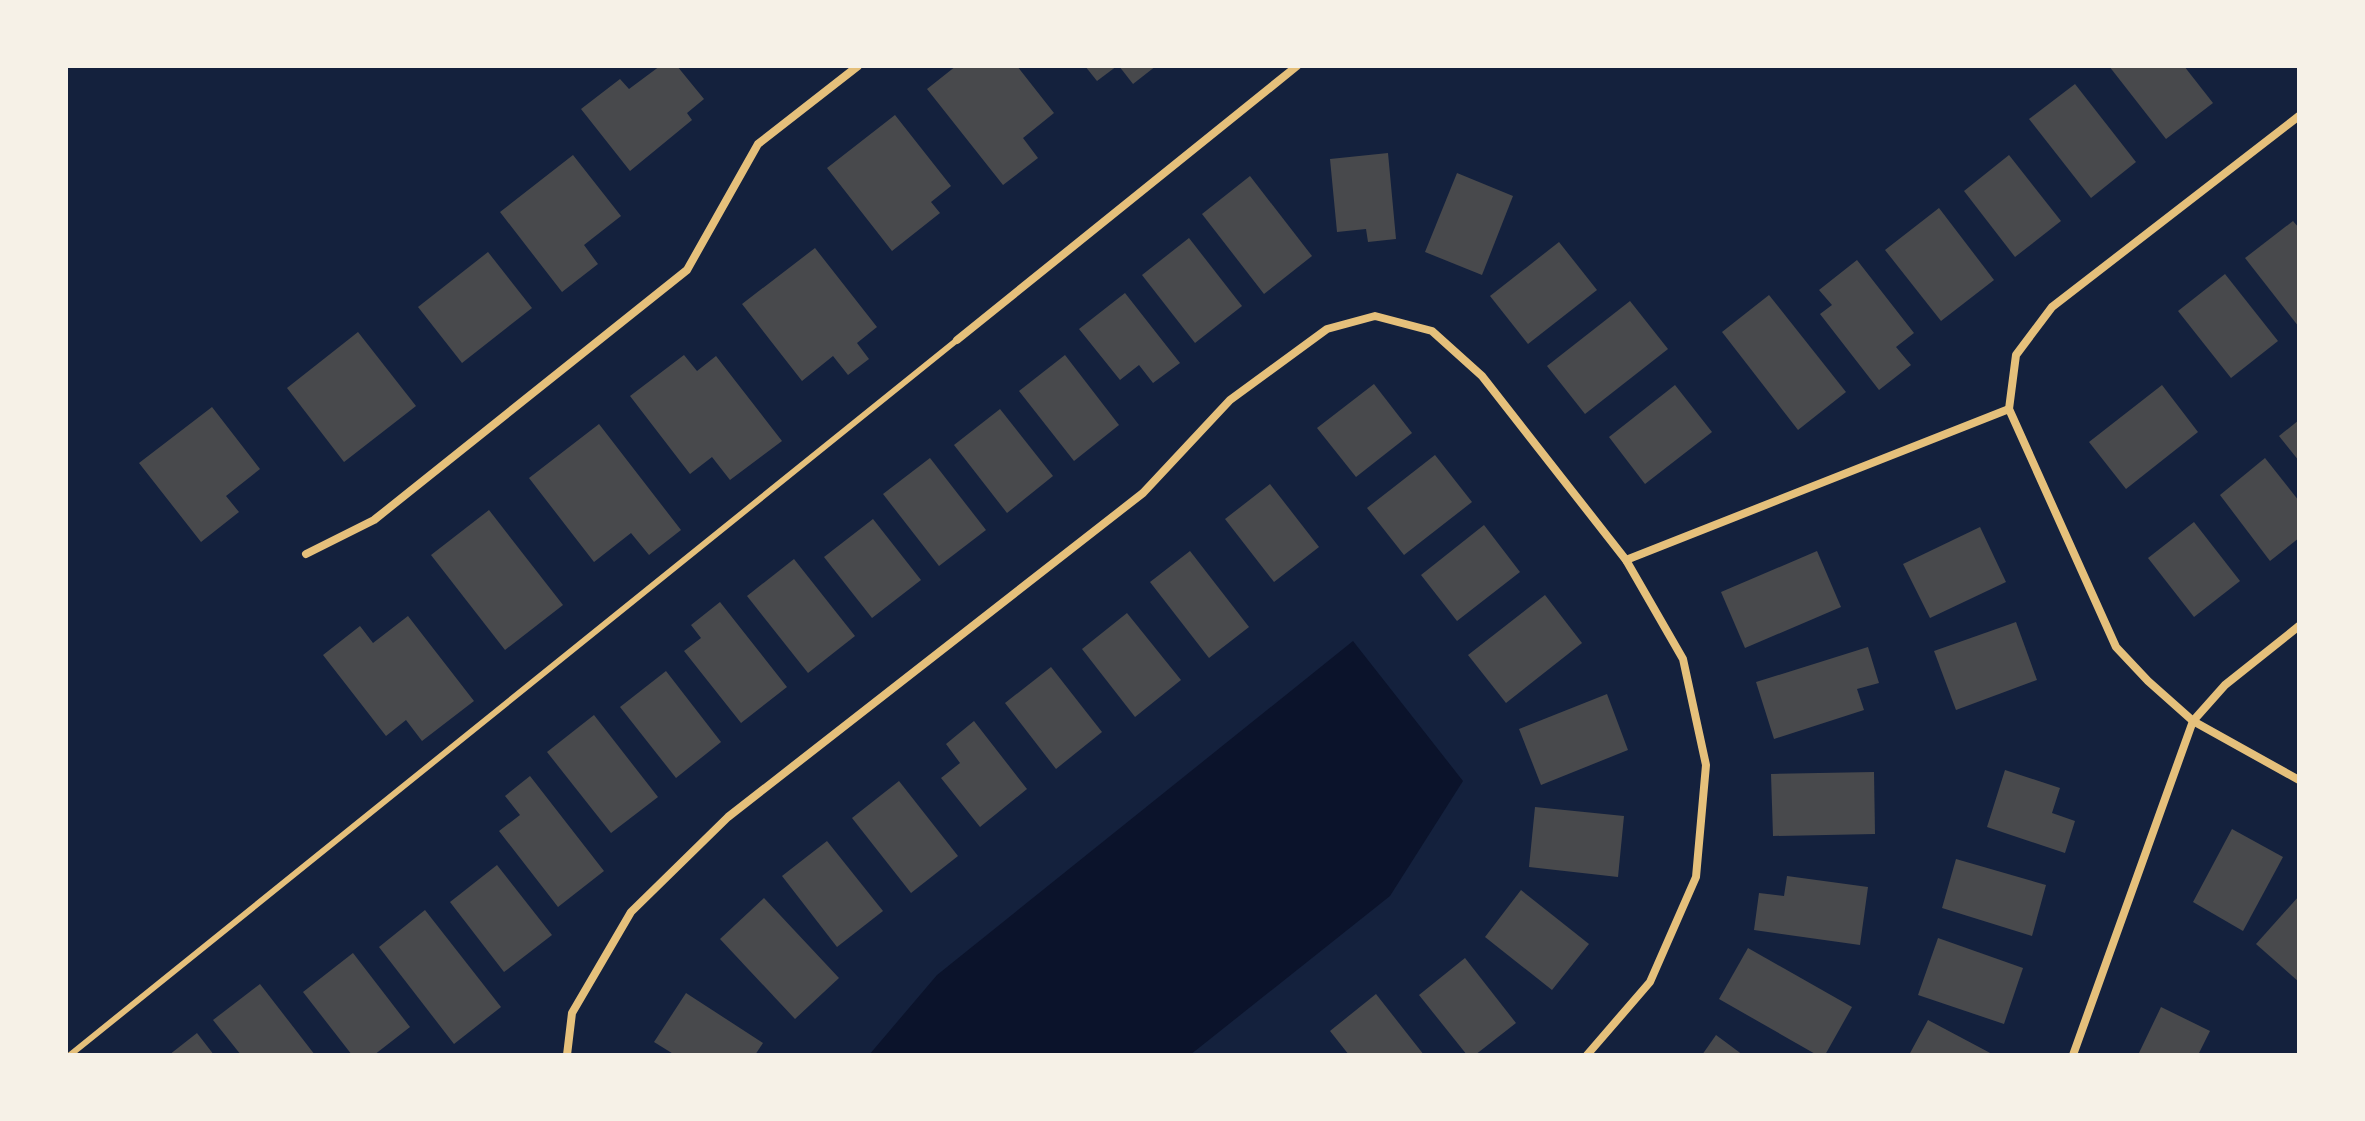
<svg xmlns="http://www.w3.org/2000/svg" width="2365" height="1121" font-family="'Libre Baskerville',serif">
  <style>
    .water { fill: #0b132b }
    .building { fill: #48494c }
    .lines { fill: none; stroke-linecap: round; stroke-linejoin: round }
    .service { stroke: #e5c07b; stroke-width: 6 }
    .minor { stroke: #e5c07b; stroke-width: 8 }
  </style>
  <rect width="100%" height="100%" fill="#14213d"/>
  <!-- water -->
  <path class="water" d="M 1353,641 L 1463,781 L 1390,896 L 1190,1055 L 869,1055 L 937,975 Z"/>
  <!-- building -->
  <g class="building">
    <path d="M 660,66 L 677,66 L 704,99 L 687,113 L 692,120 L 630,171 L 581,109 L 620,79 L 629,89 Z"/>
    <path d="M 956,66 L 1017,66 L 1054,113 L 1023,138 L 1038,158 L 1003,185 L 927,89 Z"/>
    <path d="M 1085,66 L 1117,66 L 1097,81 Z"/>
    <path d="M 1119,66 L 1156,66 L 1133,84 Z"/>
    <path d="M 2109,66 L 2184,66 L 2213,103 L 2166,139 Z"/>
    <path d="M 2075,84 L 2136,162 L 2091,198 L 2029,119 Z"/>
    <path d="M 895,115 L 951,186 L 931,202 L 940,213 L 892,251 L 827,168 Z"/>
    <path d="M 1388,153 L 1396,239 L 1368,242 L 1366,229 L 1337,232 L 1330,159 Z"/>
    <path d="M 573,155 L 621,216 L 584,245 L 598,264 L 562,292 L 500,212 Z"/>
    <path d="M 2009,155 L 2061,221 L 2015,257 L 1964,191 Z"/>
    <path d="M 1457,173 L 1513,196 L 1482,275 L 1425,252 Z"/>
    <path d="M 1250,176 L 1312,256 L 1264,294 L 1202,214 Z"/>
    <path d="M 1939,208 L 1994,280 L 1941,321 L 1885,250 Z"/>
    <path d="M 2293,221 L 2299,228 L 2299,327 L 2245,258 Z"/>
    <path d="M 1189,238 L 1242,306 L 1195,343 L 1142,275 Z"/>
    <path d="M 1559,242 L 1597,290 L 1528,344 L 1490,296 Z"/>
    <path d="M 815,248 L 877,327 L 857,343 L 869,359 L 848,375 L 833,356 L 802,381 L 742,304 Z"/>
    <path d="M 488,252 L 532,308 L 462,363 L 418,307 Z"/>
    <path d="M 1857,260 L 1914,333 L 1896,347 L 1911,365 L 1879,390 L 1820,314 L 1832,305 L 1819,290 Z"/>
    <path d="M 2225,274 L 2278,341 L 2231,378 L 2178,311 Z"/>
    <path d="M 1125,293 L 1180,363 L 1153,383 L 1139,365 L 1120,380 L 1079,329 Z"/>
    <path d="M 1769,295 L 1846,392 L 1798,430 L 1722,332 Z"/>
    <path d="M 1630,301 L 1668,349 L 1585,414 L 1547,366 Z"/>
    <path d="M 358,332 L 416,406 L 344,462 L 287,388 Z"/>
    <path d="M 684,355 L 697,371 L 716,356 L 782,441 L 730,480 L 712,457 L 690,474 L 630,396 Z"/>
    <path d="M 1065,355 L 1119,425 L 1074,461 L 1019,391 Z"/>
    <path d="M 1374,384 L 1412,433 L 1356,477 L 1317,428 Z"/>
    <path d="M 1675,385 L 1712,432 L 1645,484 L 1609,437 Z"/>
    <path d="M 2162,385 L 2198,432 L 2126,489 L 2089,442 Z"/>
    <path d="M 212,407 L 260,469 L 226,496 L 239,512 L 201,542 L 139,463 Z"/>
    <path d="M 1000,409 L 1053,476 L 1007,513 L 954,445 Z"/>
    <path d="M 2299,420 L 2299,461 L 2279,436 Z"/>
    <path d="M 599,424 L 681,530 L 649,555 L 631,533 L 594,562 L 529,478 Z"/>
    <path d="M 1435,455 L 1472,502 L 1404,555 L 1367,508 Z"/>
    <path d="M 930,458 L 986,530 L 939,566 L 883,494 Z"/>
    <path d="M 2265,458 L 2299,501 L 2299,538 L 2270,561 L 2220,495 Z"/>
    <path d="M 1270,484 L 1319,547 L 1274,582 L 1225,519 Z"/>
    <path d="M 489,510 L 563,605 L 505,650 L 431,555 Z"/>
    <path d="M 873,519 L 921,580 L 872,618 L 824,557 Z"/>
    <path d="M 2194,522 L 2240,581 L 2194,617 L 2148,558 Z"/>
    <path d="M 1484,525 L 1520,572 L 1457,621 L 1421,575 Z"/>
    <path d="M 1980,527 L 2006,582 L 1930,618 L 1903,564 Z"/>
    <path d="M 1190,551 L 1249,627 L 1209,658 L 1150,582 Z"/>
    <path d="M 1817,551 L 1841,607 L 1745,648 L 1721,592 Z"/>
    <path d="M 794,559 L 855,636 L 808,673 L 747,596 Z"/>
    <path d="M 1545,595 L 1582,643 L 1506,703 L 1468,655 Z"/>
    <path d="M 720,602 L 787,687 L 741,723 L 684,651 L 701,638 L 691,625 Z"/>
    <path d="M 1127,613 L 1181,680 L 1135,717 L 1082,649 Z"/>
    <path d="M 408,616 L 474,701 L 422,741 L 406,720 L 386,736 L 323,655 L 360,626 L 373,643 Z"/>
    <path d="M 2016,622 L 2037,680 L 1956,710 L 1934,651 Z"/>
    <path d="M 1868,647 L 1879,683 L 1857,689 L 1864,710 L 1774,739 L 1756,682 Z"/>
    <path d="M 1051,667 L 1102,732 L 1056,769 L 1005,703 Z"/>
    <path d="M 666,671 L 721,742 L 676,778 L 620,707 Z"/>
    <path d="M 1607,694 L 1628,750 L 1541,785 L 1519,729 Z"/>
    <path d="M 594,715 L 658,797 L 611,833 L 547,752 Z"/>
    <path d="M 974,721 L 1027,789 L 980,827 L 941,778 L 960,763 L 946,744 Z"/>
    <path d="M 2005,770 L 2060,788 L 2052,813 L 2075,821 L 2065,853 L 1987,827 Z"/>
    <path d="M 1874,772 L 1875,834 L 1773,836 L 1771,774 Z"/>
    <path d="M 530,776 L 604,871 L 558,907 L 499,831 L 520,815 L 505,796 Z"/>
    <path d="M 899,781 L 958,856 L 911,893 L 852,818 Z"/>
    <path d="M 1535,807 L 1624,816 L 1618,877 L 1529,867 Z"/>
    <path d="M 2232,829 L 2283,857 L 2243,931 L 2193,902 Z"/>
    <path d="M 827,841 L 883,911 L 837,947 L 782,876 Z"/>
    <path d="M 1956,859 L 2046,885 L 2032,936 L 1942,908 Z"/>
    <path d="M 497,865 L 552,935 L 504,972 L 450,902 Z"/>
    <path d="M 1787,876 L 1868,887 L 1860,945 L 1754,930 L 1759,893 L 1784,896 Z"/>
    <path d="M 1521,890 L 1589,944 L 1552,990 L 1485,937 Z"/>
    <path d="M 2299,896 L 2299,982 L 2256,944 Z"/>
    <path d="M 764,898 L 839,978 L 795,1019 L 720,939 Z"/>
    <path d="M 425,910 L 501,1007 L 454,1044 L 379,947 Z"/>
    <path d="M 1938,938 L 2023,968 L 2004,1024 L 1918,995 Z"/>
    <path d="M 1748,948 L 1852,1007 L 1825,1055 L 1817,1055 L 1719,999 Z"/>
    <path d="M 353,953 L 410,1027 L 374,1055 L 352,1055 L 303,992 Z"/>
    <path d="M 1465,958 L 1516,1023 L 1475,1055 L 1467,1055 L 1419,995 Z"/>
    <path d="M 260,984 L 315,1055 L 241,1055 L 213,1020 Z"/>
    <path d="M 686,993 L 763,1043 L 755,1055 L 675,1055 L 654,1042 Z"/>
    <path d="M 1376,994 L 1424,1055 L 1349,1055 L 1330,1031 Z"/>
    <path d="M 2161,1007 L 2210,1031 L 2198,1055 L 2138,1055 Z"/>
    <path d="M 1928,1020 L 1994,1055 L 1909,1055 Z"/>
    <path d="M 197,1033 L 214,1055 L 169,1055 Z"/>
    <path d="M 1716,1035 L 1743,1055 L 1702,1055 Z"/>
  </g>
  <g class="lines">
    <!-- service -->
    <path class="service" d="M 70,1055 L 957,340"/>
    <!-- minor -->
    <g class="minor">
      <path d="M 2299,116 L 2052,307 L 2016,355 L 2009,409 L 2116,647 L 2148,681 L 2193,721 L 2299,780"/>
      <path d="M 957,340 L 1297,66"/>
      <path d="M 306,554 L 374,520 L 687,270 L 758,144 L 858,66"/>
      <path d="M 1626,560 L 2009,409"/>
      <path d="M 567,1055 L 572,1013 L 631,912 L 728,817 L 1143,493 L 1230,400 L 1327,329 L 1375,316 L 1432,331 L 1482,376 L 1626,560 L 1683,659 L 1706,765 L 1696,877 L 1650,982 L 1587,1055"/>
      <path d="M 2073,1055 L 2193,721 L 2225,685 L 2299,626"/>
    </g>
  </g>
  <!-- border -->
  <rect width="2365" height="1121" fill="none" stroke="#f6f1e7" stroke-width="136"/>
</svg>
